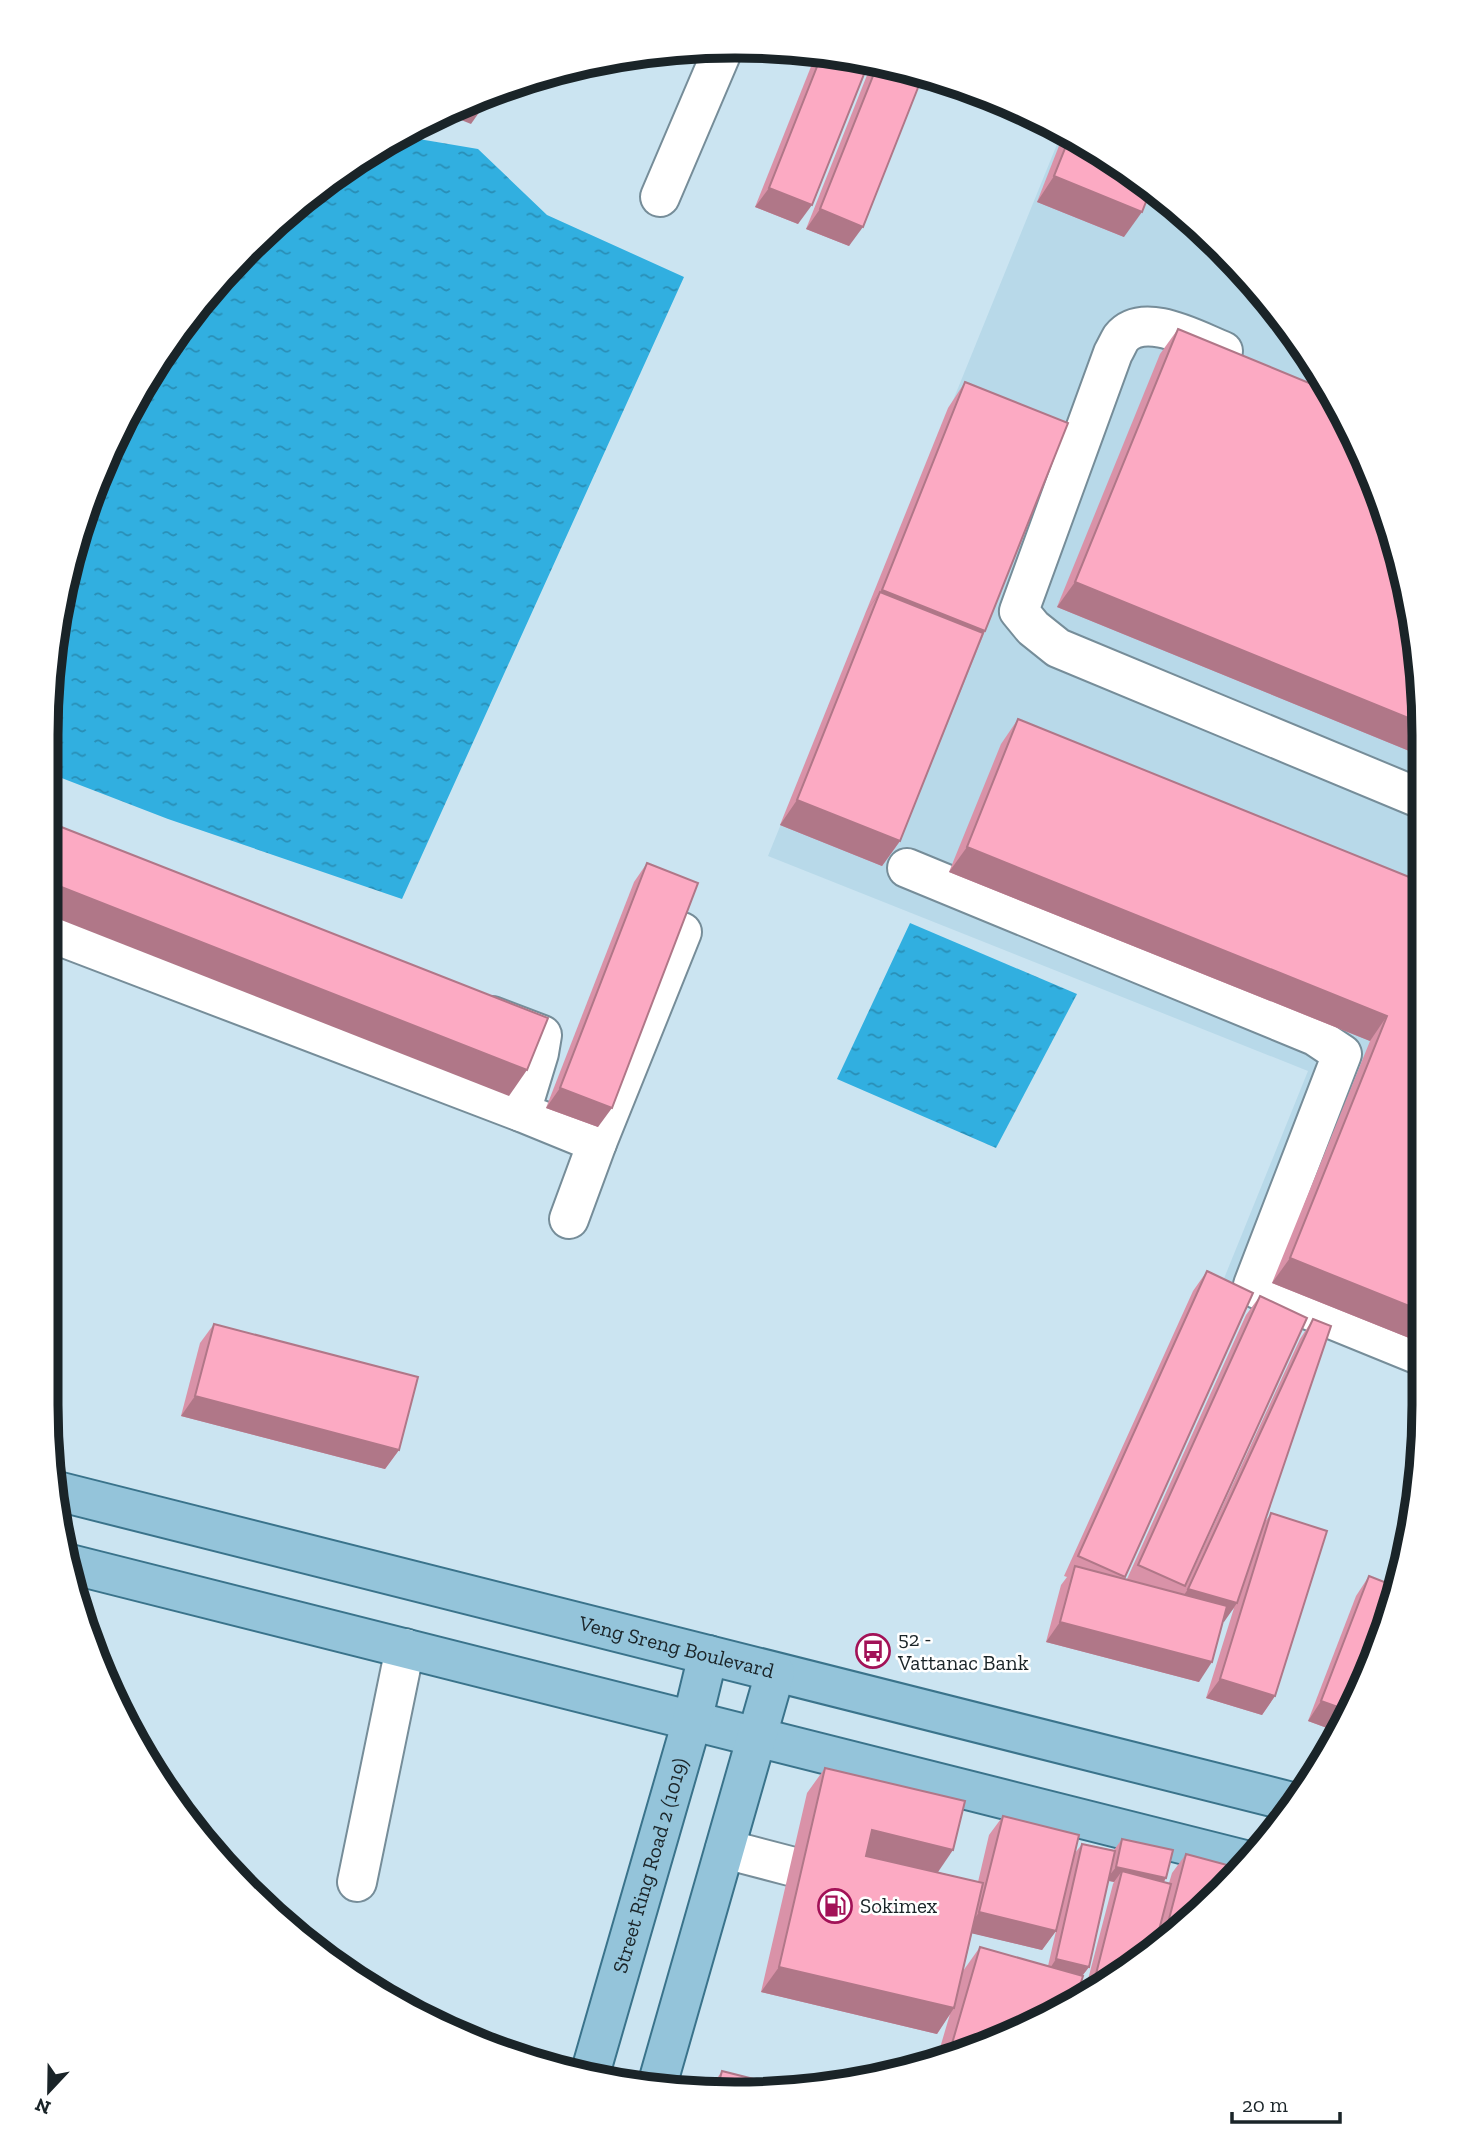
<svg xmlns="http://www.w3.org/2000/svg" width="1470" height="2140" font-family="'Zilla Slab',serif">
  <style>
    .built { fill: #b8d9e9 }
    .water { fill: url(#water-ripples) }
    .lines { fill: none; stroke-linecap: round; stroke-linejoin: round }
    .minor-casing { stroke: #768d99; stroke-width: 42 }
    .major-casing { stroke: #3a738b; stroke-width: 42 }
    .minor { stroke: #fff; stroke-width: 38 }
    .major { stroke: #94c4da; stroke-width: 38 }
    .wall { fill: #d992a8; fill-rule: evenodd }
    .shaded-wall { fill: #b07788 }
    .building { fill: #fcaac3; stroke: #b07788; stroke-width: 2 }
    .labels { text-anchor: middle; stroke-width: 5; stroke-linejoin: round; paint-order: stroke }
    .poi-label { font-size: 21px; fill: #1a2428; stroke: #fff; text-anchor: start }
    .street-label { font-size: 21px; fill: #1a2428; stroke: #fff }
    .rim { fill: none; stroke: #1a2428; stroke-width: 9 }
  </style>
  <defs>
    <pattern id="water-ripples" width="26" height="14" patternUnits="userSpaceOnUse" patternTransform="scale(1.75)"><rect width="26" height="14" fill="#31afe0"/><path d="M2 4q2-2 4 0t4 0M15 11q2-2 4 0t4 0" fill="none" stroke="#298eb6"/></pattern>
  </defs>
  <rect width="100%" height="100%" fill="#cbe4f1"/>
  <!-- built -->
  <path class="built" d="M 1062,132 L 1118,162 L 1223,248 L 1308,352 L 1353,430 L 1411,601 L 1424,735 L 1424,1370 L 1223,1281 L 1308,1071 L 768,856 Z"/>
  <!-- water -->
  <g class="water">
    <path d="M 401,136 L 478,149 L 547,215 L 684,277 L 402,899 L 168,819 L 46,772 L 46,735 L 59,601 L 117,430 L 188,316 L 248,247 L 352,161 Z"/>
    <path d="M 910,923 L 1077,994 L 996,1148 L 837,1079 Z"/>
  </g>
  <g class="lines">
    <!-- minor casing -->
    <g class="minor-casing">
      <g id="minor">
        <path d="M 660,197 L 724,47"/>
        <path d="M 1223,351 C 1197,341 1144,310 1121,338 C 1118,343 1116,348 1113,353 L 1019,611 L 1033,628 L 1058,648 L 1424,800"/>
        <path d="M 907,868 L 1315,1036 L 1342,1054 L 1253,1285 L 1257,1289 L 1424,1357"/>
        <path d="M 46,931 L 521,1112"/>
        <path d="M 492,1016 L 542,1035 L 539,1053 L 521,1112 L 597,1143 L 569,1219"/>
        <path d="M 597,1143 L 682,932"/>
        <path d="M 725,1849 L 790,1866"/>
        <path d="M 357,1882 L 405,1648"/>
      </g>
    </g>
    <!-- major casing -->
    <g class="major-casing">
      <g id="major">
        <path id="s1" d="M 57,1491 L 1296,1803"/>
        <path d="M 66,1563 L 1249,1861"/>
        <path id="s2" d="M 590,2074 L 692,1721 L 708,1655"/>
        <path d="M 656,2089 L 775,1673"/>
      </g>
    </g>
    <!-- minor -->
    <use href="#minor" class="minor"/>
    <!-- major -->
    <use href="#major" class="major"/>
  </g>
  <!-- wall -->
  <g class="wall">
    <path d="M 816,54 L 870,59 L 798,224 L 755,207 Z"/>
    <path d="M 873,60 L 923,75 L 849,246 L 806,229 Z"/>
    <path d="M 1064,133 L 1118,162 L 1124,237 L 1037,202 Z"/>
    <path d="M 1178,329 L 1424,735 L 1424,757 L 1057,607 L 1160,354 Z"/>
    <path d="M 965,382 L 985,631 L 900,841 L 882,866 L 780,825 L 948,408 Z"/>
    <path d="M 1018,719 L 1424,883 L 1424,1344 L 1272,1283 L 1370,1041 L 949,872 L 1001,744 Z"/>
    <path d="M 647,863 L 598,1127 L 546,1108 L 634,882 Z"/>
    <path d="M 1207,1271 L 1124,1579 L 1127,1579 L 1246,1315 L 1260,1296 L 1186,1585 L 1300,1339 L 1313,1319 L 1265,1522 L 1271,1513 L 1275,1696 L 1262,1715 L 1206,1698 L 1234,1608 L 1223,1622 L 1199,1682 L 1046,1642 L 1061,1585 L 1067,1577 L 1064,1576 L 1193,1291 Z"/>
    <path d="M 214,1324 L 399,1450 L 385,1469 L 181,1416 L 200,1343 Z"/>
    <path d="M 1369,1576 L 1372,1669 L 1338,1732 L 1308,1721 L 1356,1596 Z"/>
    <path d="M 825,1768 L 938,1872 L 978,1882 L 989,1835 L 1003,1816 L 1075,1853 L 1082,1844 L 1114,1850 L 1122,1839 L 1166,1878 L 1164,1882 L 1169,1883 L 1172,1873 L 1186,1854 L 1222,1893 L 1154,1952 L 1093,1990 L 1094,1989 L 1086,1987 L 1113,1884 L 1114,1882 L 1108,1881 L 1089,1967 L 1082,1976 L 1040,2023 L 937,2058 L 950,2014 L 937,2034 L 761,1992 L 807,1793 ZM 1056,1931 L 1048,1966 L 980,1947 L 963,1971 L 972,1933 L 1042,1950 Z"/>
    <path d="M 722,2071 L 735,2094 L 707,2093 Z"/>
  </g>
  <!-- shaded-wall -->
  <g class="shaded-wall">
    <path d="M 470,98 L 485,104 L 471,124 L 444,113 Z"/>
    <path d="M 1054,176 L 1142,212 L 1124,237 L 1037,202 Z"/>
    <path d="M 769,188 L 812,205 L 798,224 L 755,207 Z"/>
    <path d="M 820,209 L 863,227 L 849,246 L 806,229 Z"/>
    <path d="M 1075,582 L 1423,724 L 1424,757 L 1057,607 Z"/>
    <path d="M 882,590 L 985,631 L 967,656 L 880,592 L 864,615 Z"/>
    <path d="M 797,800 L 900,841 L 882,866 L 780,825 Z"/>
    <path d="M 967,847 L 1387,1016 L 1370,1041 L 949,872 Z"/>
    <path d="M 46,881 L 527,1070 L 509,1096 L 46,914 Z"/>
    <path d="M 560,1088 L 612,1108 L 598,1127 L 546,1108 Z"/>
    <path d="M 1290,1258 L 1424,1312 L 1424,1344 L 1272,1283 Z"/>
    <path d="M 195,1396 L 399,1450 L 385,1469 L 181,1416 Z"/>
    <path d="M 1188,1589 L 1237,1603 L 1224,1622 L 1175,1609 Z"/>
    <path d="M 1060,1622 L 1212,1662 L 1199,1682 L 1046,1642 Z"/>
    <path d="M 1220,1679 L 1275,1696 L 1262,1715 L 1206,1698 Z"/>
    <path d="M 1321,1701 L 1349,1711 L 1338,1732 L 1308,1721 Z"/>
    <path d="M 872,1830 L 953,1850 L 936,1875 L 854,1856 Z"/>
    <path d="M 1116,1867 L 1166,1878 L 1157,1892 L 1122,1871 L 1114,1882 L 1106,1880 Z"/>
    <path d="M 979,1912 L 1056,1931 L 1042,1950 L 966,1932 Z"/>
    <path d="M 1056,1959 L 1089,1967 L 1079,1980 L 1047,1973 Z"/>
    <path d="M 779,1967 L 954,2008 L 937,2034 L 761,1992 Z"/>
    <path d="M 1096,1974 L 1112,1978 L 1099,1986 L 1102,1978 L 1094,1989 L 1086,1987 Z"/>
  </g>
  <!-- building -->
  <g class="building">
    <path d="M 822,54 L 870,59 L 812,205 L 769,188 Z"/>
    <path d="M 879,61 L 923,75 L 863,227 L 820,209 Z"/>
    <path d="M 490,92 L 485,104 L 470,98 L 472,98 Z"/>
    <path d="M 1070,136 L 1118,162 L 1151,189 L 1142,212 L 1054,176 Z"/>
    <path d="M 1178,329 L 1331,392 L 1353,430 L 1411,601 L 1423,724 L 1075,582 Z"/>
    <path d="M 965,382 L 1068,423 L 985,631 L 882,590 Z"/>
    <path d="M 880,592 L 983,633 L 900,841 L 797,800 Z"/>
    <path d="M 1018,719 L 1424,883 L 1424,1312 L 1290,1258 L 1387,1016 L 967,847 Z"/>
    <path d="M 46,821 L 548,1018 L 527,1070 L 46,881 Z"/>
    <path d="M 647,863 L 698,883 L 612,1108 L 560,1088 Z"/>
    <path d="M 1207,1271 L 1253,1293 L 1125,1577 L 1078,1556 Z"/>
    <path d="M 1260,1296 L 1307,1318 L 1185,1586 L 1138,1565 Z"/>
    <path d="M 1313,1319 L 1331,1326 L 1237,1603 L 1188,1589 Z"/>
    <path d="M 214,1324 L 418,1377 L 399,1450 L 195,1396 Z"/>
    <path d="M 1271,1513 L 1327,1531 L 1275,1696 L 1220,1679 Z"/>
    <path d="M 1075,1566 L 1227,1606 L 1212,1662 L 1060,1622 Z"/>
    <path d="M 1369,1576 L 1397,1587 L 1372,1669 L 1349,1711 L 1321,1701 Z"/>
    <path d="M 825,1768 L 965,1801 L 953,1850 L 872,1830 L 866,1856 L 983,1883 L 954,2008 L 779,1967 Z"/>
    <path d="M 1003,1816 L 1079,1835 L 1056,1931 L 979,1912 Z"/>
    <path d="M 1122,1839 L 1173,1850 L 1166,1878 L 1116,1867 Z"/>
    <path d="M 1082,1844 L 1115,1851 L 1089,1967 L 1056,1959 Z"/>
    <path d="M 1186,1854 L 1242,1869 L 1222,1893 L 1162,1946 Z"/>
    <path d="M 1122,1871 L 1171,1884 L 1153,1953 L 1112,1978 L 1096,1974 Z"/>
    <path d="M 980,1947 L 1083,1976 L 1075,2001 L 1040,2023 L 949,2054 Z"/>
    <path d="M 1102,1978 L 1109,1980 L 1099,1986 Z"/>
    <path d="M 722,2071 L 793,2089 L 735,2094 L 716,2093 Z"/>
  </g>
  <!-- icons -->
  <defs>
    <g id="bus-ring" transform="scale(1.75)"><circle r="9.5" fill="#fff" stroke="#a21257" stroke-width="1.5"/><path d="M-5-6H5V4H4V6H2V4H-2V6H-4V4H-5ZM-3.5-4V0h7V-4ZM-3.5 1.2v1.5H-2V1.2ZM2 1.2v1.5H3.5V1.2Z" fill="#a21257"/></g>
    <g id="fuel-ring" transform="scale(1.75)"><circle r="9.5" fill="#fff" stroke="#a21257" stroke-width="1.5"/><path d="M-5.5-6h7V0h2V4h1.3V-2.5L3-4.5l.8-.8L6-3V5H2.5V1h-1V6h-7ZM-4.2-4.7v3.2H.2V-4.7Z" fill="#a21257"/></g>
  </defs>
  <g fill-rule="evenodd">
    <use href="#bus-ring" x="873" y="1651"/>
    <use href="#fuel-ring" x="835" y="1906"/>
  </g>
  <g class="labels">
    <!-- poi labels -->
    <g class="poi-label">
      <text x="898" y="1646">52 -<tspan x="898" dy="24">Vattanac Bank</tspan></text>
      <text x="860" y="1913">Sokimex</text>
    </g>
    <!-- street labels -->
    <g class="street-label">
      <text dy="7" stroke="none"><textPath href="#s1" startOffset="639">Veng Sreng Boulevard</textPath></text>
      <text dy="7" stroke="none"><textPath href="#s2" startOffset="217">Street Ring Road 2 (1019)</textPath></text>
    </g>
  </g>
  <!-- crop -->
  <path d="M0 0H1470V2140H0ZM735 58H735A677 677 0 0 1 1412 735V1405A677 677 0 0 1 735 2082H735A677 677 0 0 1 58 1405V735A677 677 0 0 1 735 58Z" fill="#fff" fill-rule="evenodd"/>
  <path class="rim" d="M735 58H735A677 677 0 0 1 1412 735V1405A677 677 0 0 1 735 2082H735A677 677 0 0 1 58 1405V735A677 677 0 0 1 735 58Z"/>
  <!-- north arrow -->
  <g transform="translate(49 2091) rotate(202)" stroke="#ffffff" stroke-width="5" paint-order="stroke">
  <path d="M0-5L12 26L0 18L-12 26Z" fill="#1a2428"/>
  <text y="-10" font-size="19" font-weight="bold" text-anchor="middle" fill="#1a2428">N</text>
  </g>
  <!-- scale -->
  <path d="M1232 2112v10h108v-10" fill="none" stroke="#1a2428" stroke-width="3.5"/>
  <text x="1242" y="2112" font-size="21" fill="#1a2428" stroke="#ffffff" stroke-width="5" paint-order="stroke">20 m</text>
</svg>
